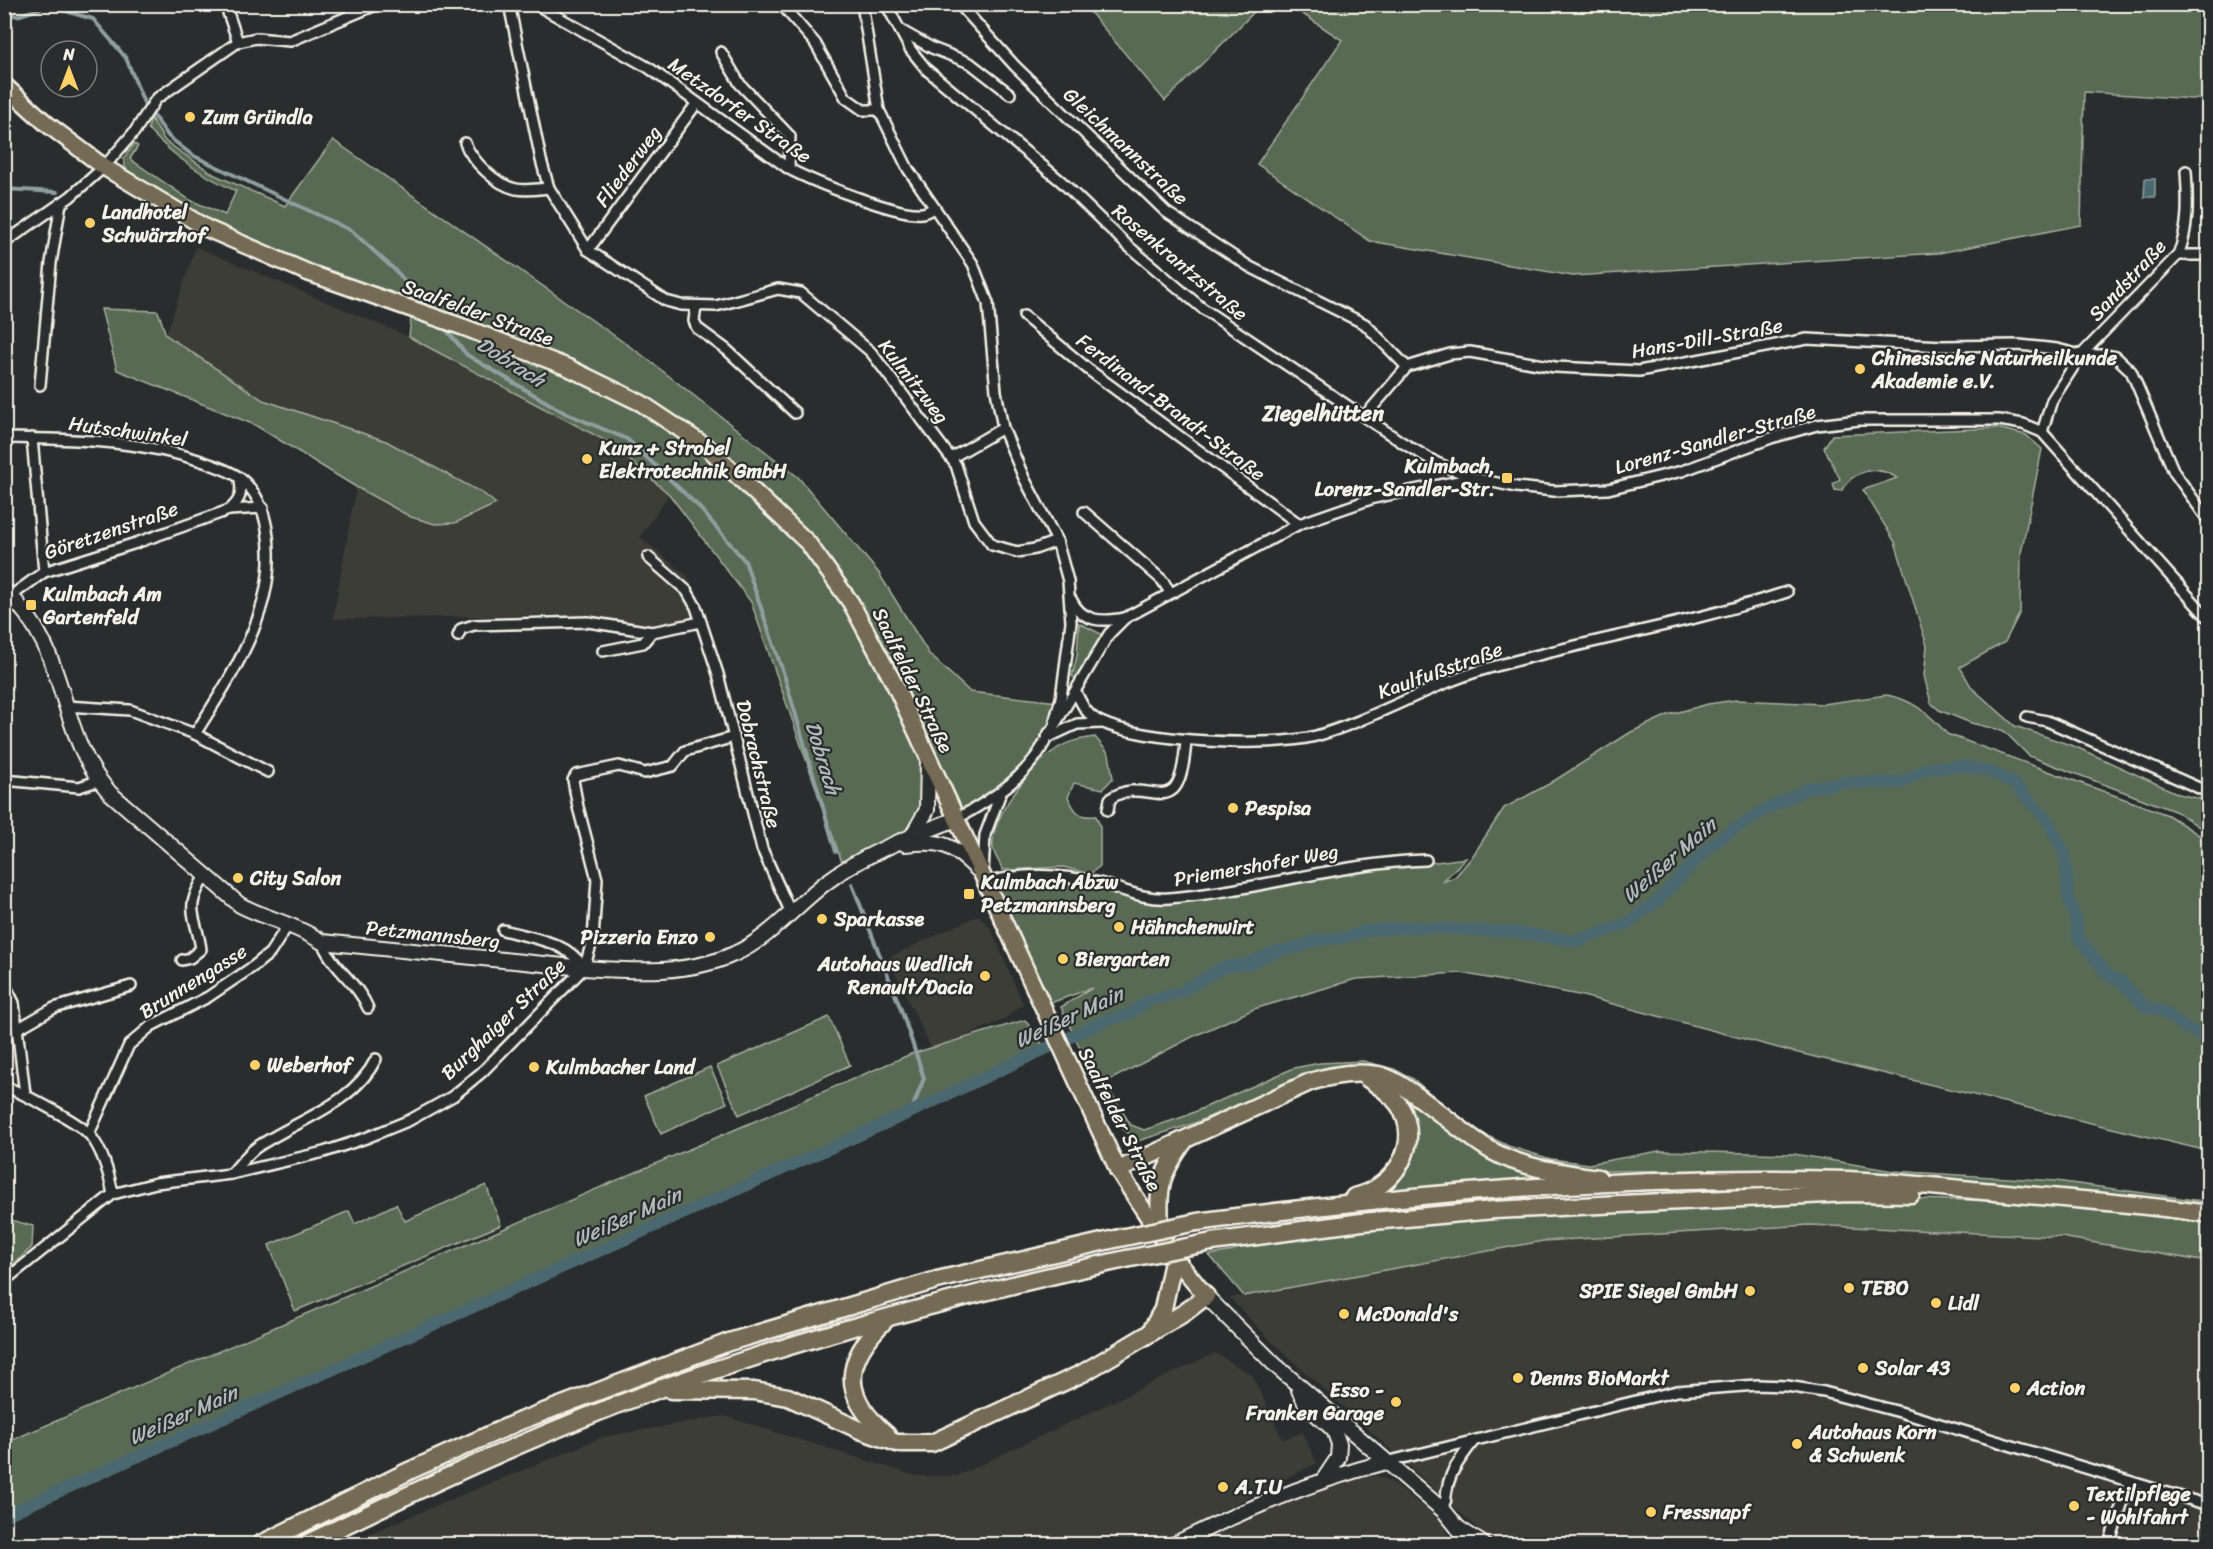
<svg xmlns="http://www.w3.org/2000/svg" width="2213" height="1549" font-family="Sriracha,sans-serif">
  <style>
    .built { fill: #3e3d39 }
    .green { fill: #586a53; stroke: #a6ae9e; stroke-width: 1.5 }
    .water { fill: #4c6770; stroke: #8f9ea0; stroke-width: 1.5 }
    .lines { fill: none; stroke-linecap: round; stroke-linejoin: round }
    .stream { stroke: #8f9ea0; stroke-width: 4 }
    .canal { stroke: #4c6770; stroke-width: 12 }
    .street-casing { stroke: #f4f1e8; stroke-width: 14 }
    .secondary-casing { stroke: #f4f1e8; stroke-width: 18 }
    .primary-casing { stroke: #f4f1e8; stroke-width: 20 }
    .highway-casing { stroke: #f4f1e8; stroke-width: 21 }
    .street { stroke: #2a2d2e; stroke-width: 9 }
    .secondary { stroke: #2a2d2e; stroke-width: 14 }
    .primary { stroke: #746b52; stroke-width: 15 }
    .highway { stroke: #746b52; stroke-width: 16 }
    .highway-bridge-casing { stroke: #f4f1e8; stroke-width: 21; stroke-linecap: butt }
    .highway-bridge { stroke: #746b52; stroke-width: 16 }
    .poi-dot { fill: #ffd166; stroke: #2a2d2e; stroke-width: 2 }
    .labels { text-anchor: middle; stroke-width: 4.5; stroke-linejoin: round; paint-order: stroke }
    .street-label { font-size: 20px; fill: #f4f1e8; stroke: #2a2d2e }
    .poi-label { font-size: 20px; font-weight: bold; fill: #f4f1e8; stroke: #2a2d2e; text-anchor: start }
    .water-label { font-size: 21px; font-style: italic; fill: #b1bab8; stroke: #2a2d2e }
    .quarter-label { font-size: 22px; font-weight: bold; fill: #f4f1e8; stroke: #2a2d2e }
  </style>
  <rect width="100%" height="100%" fill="#2a2d2e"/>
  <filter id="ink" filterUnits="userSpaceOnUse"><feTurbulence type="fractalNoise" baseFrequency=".0167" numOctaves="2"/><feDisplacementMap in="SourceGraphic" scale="12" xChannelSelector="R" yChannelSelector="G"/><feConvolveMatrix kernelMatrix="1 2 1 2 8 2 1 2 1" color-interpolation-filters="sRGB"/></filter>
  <g filter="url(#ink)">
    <!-- built -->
    <g class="built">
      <path d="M 196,247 L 409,337 L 608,442 L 669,494 L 640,537 L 687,576 L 710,621 L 640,628 L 605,620 L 555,615 L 333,619 L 356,487 L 411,517 L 495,503 L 484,494 L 386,441 L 263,400 L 166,335 Z"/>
      <path d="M 979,915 L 992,931 L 1023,1004 L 1003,1020 L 932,1050 L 888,958 Z"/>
      <path d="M 1810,1225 L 2061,1237 L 2208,1262 L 2208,1544 L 1495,1544 L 1272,1342 L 1230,1298 L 1543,1241 Z"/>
      <path d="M 1215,1353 L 1252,1375 L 1283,1440 L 1302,1432 L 1317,1463 L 1199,1522 L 1207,1538 L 1242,1520 L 1292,1501 L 1359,1478 L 1374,1475 L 1390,1481 L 1441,1520 L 1451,1544 L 344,1544 L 603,1437 L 724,1416 L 916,1476 L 957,1476 Z"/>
    </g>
    <!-- green -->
    <g class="green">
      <path d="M 1084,5 L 1261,5 L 1165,101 Z"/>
      <path d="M 2203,5 L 2208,15 L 2208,100 L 2084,92 L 2081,225 L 1939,253 L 1573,276 L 1370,241 L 1257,164 L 1342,40 L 1289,5 Z"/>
      <path d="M 151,118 L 165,141 L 215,175 L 285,206 L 333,140 L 642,355 L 798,477 L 878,572 L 929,654 L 970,692 L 1058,702 L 1047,738 L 1001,793 L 956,819 L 929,766 L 927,810 L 894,845 L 845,871 L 751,602 L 669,494 L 608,442 L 409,337 L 412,310 L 309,273 L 159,194 L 127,173 L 123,159 L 134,144 L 138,146 L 130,159 L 190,200 L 225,215 L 236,191 C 201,175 174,157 148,129 Z"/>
      <path d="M 101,309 L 158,311 L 166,335 L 263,400 L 386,441 L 484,494 L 496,504 L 455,523 L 435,524 L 411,517 L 356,487 L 255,425 L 117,370 Z"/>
      <path d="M 1997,428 L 2026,435 L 2042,449 L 2021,553 L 2020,612 L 2005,642 L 1960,667 L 1972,688 L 2015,726 L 2076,747 L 2179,794 L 2208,801 L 2208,833 L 2177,812 L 2029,756 L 2004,731 L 1971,723 L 1939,710 L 1931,703 L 1924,676 L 1927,646 L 1895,542 L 1863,490 L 1897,478 C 1876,464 1854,470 1841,491 L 1835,490 L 1833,484 L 1840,479 L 1824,448 L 1832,435 Z"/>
      <path d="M 1079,623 L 1103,635 C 1097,643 1081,677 1075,679 L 1072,676 L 1077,656 Z"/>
      <path d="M 1887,695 C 1913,700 1930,714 1947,734 L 2168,815 L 2208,841 L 2208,1151 L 1786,1050 L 1579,995 L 1461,973 L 1356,979 L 1254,1009 L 1192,1037 L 1104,1083 L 1131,1125 L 1144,1130 L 1183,1117 L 1294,1068 L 1320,1063 L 1363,1061 L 1394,1069 L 1413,1079 L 1464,1122 L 1486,1135 L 1508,1146 L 1551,1159 L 1589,1164 L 1659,1151 L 1794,1154 L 1893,1171 L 2056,1181 L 2208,1202 L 2208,1207 L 1812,1173 L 1765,1170 L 1603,1171 L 1570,1168 L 1504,1151 L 1366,1065 L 1328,1067 L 1192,1124 L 1138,1141 L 1123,1129 L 1097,1086 L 1061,1007 L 1092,988 L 1042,1006 L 986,883 L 1031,875 L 1167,898 L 1466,858 L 1442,882 L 1455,877 L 1472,857 L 1504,808 L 1549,784 L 1631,732 L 1668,715 L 1708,704 L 1736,700 L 1823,704 Z"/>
      <path d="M 1095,737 L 1109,754 L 1113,778 L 1103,789 L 1074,783 L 1068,797 C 1075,812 1079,818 1096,816 L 1100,826 L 1100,866 L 1090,874 L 1063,867 L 1003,870 C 1000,864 995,856 993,849 C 989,818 1031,766 1055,750 C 1067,741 1081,739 1095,737 Z"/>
      <path d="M 829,1017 L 850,1065 L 739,1115 L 717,1066 Z"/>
      <path d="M 1025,1020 L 1045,1048 L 5,1516 L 5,1443 L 911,1054 Z"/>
      <path d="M 710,1067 L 727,1103 L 661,1134 L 644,1096 Z"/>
      <path d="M 1403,1092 L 1454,1133 L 1560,1178 L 1384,1197 L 1384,1191 L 1406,1167 L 1399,1096 Z"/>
      <path d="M 486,1185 L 501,1225 L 295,1311 L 269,1245 L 349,1211 L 355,1224 L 396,1204 L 405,1221 Z"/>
      <path d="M 1910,1199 L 2007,1201 L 2089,1207 L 2208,1222 L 2208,1262 L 2061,1237 L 1810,1225 L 1543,1241 L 1244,1296 L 1209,1255 L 1233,1251 L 1233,1247 C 1457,1216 1684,1201 1910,1199 Z"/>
      <path d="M 4,1218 L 33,1226 L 32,1247 L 5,1272 Z"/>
    </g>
    <!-- water -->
    <path class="water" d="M 2145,179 L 2155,179 L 2155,197 L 2144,197 Z"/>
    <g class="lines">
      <!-- stream -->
      <g class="stream">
        <path d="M 4,11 L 17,16 L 48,6 L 93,19 L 126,58 L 144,103 L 169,137 L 192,155 L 352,231 L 398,273 L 428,309"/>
        <path d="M 4,189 L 57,192"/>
        <path d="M 443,326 L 467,355 L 565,413 L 627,439 L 698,506 L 745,561 L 785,678 L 836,852"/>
        <path d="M 852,884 L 902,1012 L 924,1078 L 911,1112"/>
      </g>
      <!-- canal -->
      <path class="canal" d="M 4,1516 L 911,1112 L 1109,1019 L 1127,1015 L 1148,1001 L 1180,992 L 1224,967 L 1248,964 L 1274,952 L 1300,947 L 1313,941 L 1347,937 L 1369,930 L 1412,927 L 1511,932 L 1577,941 L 1626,924 L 1657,901 L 1709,847 L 1722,837 L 1761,812 L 1806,789 L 1843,782 L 1900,783 L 1929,768 L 1965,766 L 1991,772 L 2012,782 L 2046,818 L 2065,854 L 2068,895 L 2077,925 L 2077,936 L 2109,976 L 2121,981 L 2144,1006 L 2163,1011 L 2187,1029 L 2208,1037"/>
      <!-- street casing -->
      <g class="street-casing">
        <g id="street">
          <path d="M 225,4 L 238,42"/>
          <path d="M 509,4 L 541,160 L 549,188 L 588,250 L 666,301 L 681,305 L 716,306 L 778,289 L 801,293 L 871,352 L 956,465 L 974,521 L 992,545 L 1017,552 L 1035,549 L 1057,541"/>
          <path d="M 535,4 L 649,68 L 789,169 C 812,181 897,216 922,213 C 926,213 931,209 935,208"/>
          <path d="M 781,4 L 815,43 L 846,98 L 863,110 L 879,110"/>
          <path d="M 862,4 L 879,110 L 908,169 L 973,264 L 988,303 L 996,391 L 1003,428 L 1024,478 L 1057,541 L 1068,581 L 1071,622 L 1061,698 L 1055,720"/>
          <path d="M 886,4 L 910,49 L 927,70 L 1062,182 L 1127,245 L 1202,308 L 1403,443 L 1437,463 L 1474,478"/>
          <path d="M 959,4 L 1015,66 L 1166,212 L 1250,267 L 1365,324 L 1407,367"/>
          <path d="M 900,30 L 932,48 L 970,63 L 1010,94"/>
          <path d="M 721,52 L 740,84 L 790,136 L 789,169"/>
          <path d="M 465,143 C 472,161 496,185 516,189 C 527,191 539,189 549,188"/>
          <path d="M 4,243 L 70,197 L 104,167 L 135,131 L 156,99 L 238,42 L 256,38 L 290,41 L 378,4"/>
          <path d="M 588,250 L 697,103"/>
          <path d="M 2178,255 L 2208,255"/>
          <path d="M 696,306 L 694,321 L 697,328 L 727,350 L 795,413"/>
          <path d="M 1024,316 L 1089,370 L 1299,524"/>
          <path d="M 40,385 L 51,263 L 61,203"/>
          <path d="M 1365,416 L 1407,367 L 1450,354 L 1470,352 L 1555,367 L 1639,371 L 1807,339 L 1943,346 L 2019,345 L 2057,349 L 2081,355 L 2105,355 L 2116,357 L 2131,371 L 2174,472 L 2208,520"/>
          <path d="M 2042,432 L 2052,400 L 2081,355 L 2178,255 C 2189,228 2188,201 2186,171"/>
          <path d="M 4,438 C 73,439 142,440 207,463 C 218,467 231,471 240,478 C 257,492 263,508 267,529 C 280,605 234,672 195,734"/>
          <path d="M 32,438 L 44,572"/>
          <path d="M 951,458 L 1003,428"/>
          <path d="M 229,510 C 241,500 242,493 240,479"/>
          <path d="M 1084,512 L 1162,580 L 1170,592"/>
          <path d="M 648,557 L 687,591 L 696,607 L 718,674 L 762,849 L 790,911"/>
          <path d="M 11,596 L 44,572 L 136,543 L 229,510 L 263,508"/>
          <path d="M 1071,599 C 1082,623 1103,622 1125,618"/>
          <path d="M 458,636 L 461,629 L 474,625 L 588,622 L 652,632 L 701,622"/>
          <path d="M 603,651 L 643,643 L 652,632"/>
          <path d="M 1076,692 C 1082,705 1087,716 1101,722 C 1143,742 1271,748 1316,736 C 1375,719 1429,685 1489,668 C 1587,640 1689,624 1787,592"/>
          <path d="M 66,706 L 130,710 L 195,734 L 268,772"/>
          <path d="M 2027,717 L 2047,721 L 2208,792"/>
          <path d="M 1049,737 L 1077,724 L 1102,723"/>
          <path d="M 1047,738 L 1109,634 L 1125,618 L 1299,524 L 1374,498 L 1474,478 L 1516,487 L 1554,491 L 1608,489 L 1682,471 L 1771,438 L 1817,425 L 1859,420 L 1999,420 L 2023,424 L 2042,432 L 2208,618"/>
          <path d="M 4,780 L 79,787 L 98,781"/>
          <path d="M 1108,810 L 1110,799 C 1149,771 1180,832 1186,740"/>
          <path d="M 956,819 C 992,800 1033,773 1049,733"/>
          <path d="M 983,872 L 985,835 L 1000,795"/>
          <path d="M 986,883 C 1023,872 1062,874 1099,883 C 1123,889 1143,900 1169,898 C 1256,891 1339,863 1426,860"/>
          <path d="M 503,930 C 532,938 567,941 584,968"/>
          <path d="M 322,942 C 332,968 358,983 368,1008"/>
          <path d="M 182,960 L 190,958 L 201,949 C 196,914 183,911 205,876"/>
          <path d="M 4,983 L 14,1003 L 25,1094"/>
          <path d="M 19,1028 L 54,1008 L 131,986"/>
          <path d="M 4,1086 C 22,1093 77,1121 89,1134 C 103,1150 109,1174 113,1194"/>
          <path d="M 89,1134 L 129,1045 L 151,1026 L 208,997 L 254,966 L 270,953 L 288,925"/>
          <path d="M 231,1174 C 239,1165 247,1154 257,1147 C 297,1120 353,1105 376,1059"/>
          <path d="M 4,1281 L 113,1194 L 156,1183 L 231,1174 L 324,1152 L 366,1138 L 410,1120 L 453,1096 L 482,1072 L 584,968 L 593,939 L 597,879 L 578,807 L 573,780 L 576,775 L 619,766 L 645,773 L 673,766 L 685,751 L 734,737"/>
          <path d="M 1386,1462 L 1677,1391 L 1757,1385 L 1787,1386 L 1824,1392 L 1900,1412 L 2208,1505"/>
          <path d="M 1445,1512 C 1445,1479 1453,1468 1473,1442"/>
          <path d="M 2109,1544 L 2129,1483"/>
        </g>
      </g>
      <!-- secondary casing -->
      <g class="secondary-casing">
        <g id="secondary">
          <path d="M 4,590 C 72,650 54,731 110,793 L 240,905 C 267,919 297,925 322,942 L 584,968 C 633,971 688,975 734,954 C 769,939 797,904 828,881 C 865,853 913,836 956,819"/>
          <path d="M 912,836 L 927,810 L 928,759"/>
          <path d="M 905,844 C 943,840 951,844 978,870"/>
          <path d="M 1206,1296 L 1275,1365 L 1445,1512 L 1458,1528 L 1464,1544"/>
          <path d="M 1299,1390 L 1307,1406 L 1334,1430 L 1339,1444 L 1338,1458 L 1324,1479"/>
          <path d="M 1458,1528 L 1483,1544"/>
          <path d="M 1175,1544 C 1243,1510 1312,1481 1386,1462"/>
        </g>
      </g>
      <!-- primary casing -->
      <g class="primary-casing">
        <path id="primary" d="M 4,85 L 47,124 L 104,167 L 208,229 L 309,273 L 463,327 L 567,367 L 641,403 L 707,447 L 808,543 L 851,603 L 895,685 L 1118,1170 L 1174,1257 L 1206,1296"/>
      </g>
      <!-- highway casing -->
      <g class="highway-casing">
        <g id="highway">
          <path d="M 1118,1170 L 1310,1082 C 1332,1075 1355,1071 1378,1075 C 1406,1080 1461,1134 1492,1151 C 1524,1169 1562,1172 1598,1178"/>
          <path d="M 1354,1197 C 1394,1188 1424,1144 1399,1105 C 1390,1093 1379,1086 1367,1078"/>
          <path d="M 1197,1222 C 1412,1193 1631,1174 1848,1180 C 1898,1182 1946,1188 1995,1192 C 2067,1199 2138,1203 2208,1214"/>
          <path d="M 1160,1235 C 1159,1187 1156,1180 1185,1140"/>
          <path d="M 1212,1242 L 1362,1222 L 1494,1210 L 1849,1193 L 1911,1194"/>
          <path d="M 886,1319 C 843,1361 840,1395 887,1435"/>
          <path d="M 1150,1333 L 1163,1309 L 1174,1257"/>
          <path d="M 671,1390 L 754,1391 L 788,1397 L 860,1430 L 897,1443 L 932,1443 L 1083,1373 L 1184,1313 L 1206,1296"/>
          <path d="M 261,1544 L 409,1471 L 520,1421 L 729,1342 L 937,1280 L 1115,1239"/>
          <path d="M 306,1544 C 421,1488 538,1433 659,1389 C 812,1335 968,1293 1126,1259"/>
        </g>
      </g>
      <!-- street -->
      <use href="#street" class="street"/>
      <!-- secondary -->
      <use href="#secondary" class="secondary"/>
      <!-- primary -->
      <use href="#primary" class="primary"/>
      <!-- highway -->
      <use href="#highway" class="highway"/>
      <!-- highway-bridge casing -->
      <g class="highway-bridge-casing">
        <g id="highway-bridge">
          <path d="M 1115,1239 L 1197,1222"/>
          <path d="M 1126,1259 L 1212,1242"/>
        </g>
      </g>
      <!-- highway-bridge -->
      <use href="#highway-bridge" class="highway-bridge"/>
    </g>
  </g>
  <!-- markers -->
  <g class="poi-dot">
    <circle cx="190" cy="117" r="6"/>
    <circle cx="90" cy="223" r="6"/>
    <circle cx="1860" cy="369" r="6"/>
    <circle cx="587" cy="459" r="6"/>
    <rect x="1501" y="472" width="12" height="12" rx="3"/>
    <rect x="25" y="599" width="12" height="12" rx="3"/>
    <circle cx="1233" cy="808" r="6"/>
    <circle cx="238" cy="878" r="6"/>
    <rect x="963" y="888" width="12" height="12" rx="3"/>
    <circle cx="822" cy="919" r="6"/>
    <circle cx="1119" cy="927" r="6"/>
    <circle cx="710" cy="937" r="6"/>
    <circle cx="1063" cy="959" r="6"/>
    <circle cx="985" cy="976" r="6"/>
    <circle cx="255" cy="1065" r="6"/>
    <circle cx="534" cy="1067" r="6"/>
    <circle cx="1849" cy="1288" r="6"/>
    <circle cx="1750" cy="1291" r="6"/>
    <circle cx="1936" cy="1303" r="6"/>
    <circle cx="1344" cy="1314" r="6"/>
    <circle cx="1863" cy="1368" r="6"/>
    <circle cx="1518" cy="1378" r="6"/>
    <circle cx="2015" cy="1388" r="6"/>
    <circle cx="1396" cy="1402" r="6"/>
    <circle cx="1797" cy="1444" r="6"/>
    <circle cx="1223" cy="1487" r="6"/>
    <circle cx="2074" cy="1506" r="6"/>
    <circle cx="1651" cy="1512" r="6"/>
  </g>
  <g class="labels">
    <!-- street labels -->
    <g class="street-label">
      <text transform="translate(740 110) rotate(35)" y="7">Metzdorfer Straße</text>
      <text transform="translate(1126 146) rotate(43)" y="7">Gleichmannstraße</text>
      <text transform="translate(628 166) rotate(-53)" y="7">Fliederweg</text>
      <text transform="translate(1180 262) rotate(40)" y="7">Rosenkrantzstraße</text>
      <text transform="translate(2127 280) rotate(-47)" y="7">Sandstraße</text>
      <text transform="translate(478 312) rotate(20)" y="7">Saalfelder Straße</text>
      <text transform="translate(1707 338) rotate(-10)" y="7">Hans-Dill-Straße</text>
      <text transform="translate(914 381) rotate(52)" y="7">Kulmitzweg</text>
      <text transform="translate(1171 407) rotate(37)" y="7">Ferdinand-Brandt-Straße</text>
      <text transform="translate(128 431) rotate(8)" y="7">Hutschwinkel</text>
      <text transform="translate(1715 439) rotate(-16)" y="7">Lorenz-Sandler-Straße</text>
      <text transform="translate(111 530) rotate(-19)" y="7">Göretzenstraße</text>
      <text transform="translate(1440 670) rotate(-20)" y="7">Kaulfußstraße</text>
      <text transform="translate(913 680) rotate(64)" y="7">Saalfelder Straße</text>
      <text transform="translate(759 764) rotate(76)" y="7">Dobrachstraße</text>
      <text transform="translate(1256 865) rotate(-10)" y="7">Priemershofer Weg</text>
      <text transform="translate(433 934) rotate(6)" y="7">Petzmannsberg</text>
      <text transform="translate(193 981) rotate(-32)" y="7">Brunnengasse</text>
      <text transform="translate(503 1019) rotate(-44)" y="7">Burghaiger Straße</text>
      <text transform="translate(1120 1119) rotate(63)" y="7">Saalfelder Straße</text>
    </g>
    <!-- poi labels -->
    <g class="poi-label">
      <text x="202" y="124">Zum Gründla</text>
      <text x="102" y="219">Landhotel<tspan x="102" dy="23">Schwärzhof</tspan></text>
      <text x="1872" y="365">Chinesische Naturheilkunde<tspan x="1872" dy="23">Akademie e.V.</tspan></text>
      <text x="599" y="455">Kunz + Strobel<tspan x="599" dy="23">Elektrotechnik GmbH</tspan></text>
      <text x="1495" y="473" text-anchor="end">Kulmbach,<tspan x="1495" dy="23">Lorenz-Sandler-Str.</tspan></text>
      <text x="43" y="601">Kulmbach Am<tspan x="43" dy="23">Gartenfeld</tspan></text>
      <text x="1245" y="815">Pespisa</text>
      <text x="250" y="885">City Salon</text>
      <text x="981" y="889">Kulmbach Abzw<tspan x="981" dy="23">Petzmannsberg</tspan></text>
      <text x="834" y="926">Sparkasse</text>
      <text x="1131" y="934">Hähnchenwirt</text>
      <text x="698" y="944" text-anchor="end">Pizzeria Enzo</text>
      <text x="1075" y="966">Biergarten</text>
      <text x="973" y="971" text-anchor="end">Autohaus Wedlich<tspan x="973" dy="23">Renault/Dacia</tspan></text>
      <text x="267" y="1072">Weberhof</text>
      <text x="546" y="1074">Kulmbacher Land</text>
      <text x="1861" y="1295">TEBO</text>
      <text x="1738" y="1298" text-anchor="end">SPIE Siegel GmbH</text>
      <text x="1948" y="1310">Lidl</text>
      <text x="1356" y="1321">McDonald's</text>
      <text x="1875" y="1375">Solar 43</text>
      <text x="1530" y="1385">Denns BioMarkt</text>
      <text x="2027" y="1395">Action</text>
      <text x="1384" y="1397" text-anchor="end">Esso -<tspan x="1384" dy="23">Franken Garage</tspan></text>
      <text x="1809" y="1439">Autohaus Korn<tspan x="1809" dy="23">&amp; Schwenk</tspan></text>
      <text x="1235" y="1494">A.T.U</text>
      <text x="2086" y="1501">Textilpflege<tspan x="2086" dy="23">- Wohlfahrt</tspan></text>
      <text x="1663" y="1519">Fressnapf</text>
    </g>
    <!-- water labels -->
    <g class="water-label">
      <text transform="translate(511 362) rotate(32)" y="7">Dobrach</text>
      <text transform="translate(823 758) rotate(73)" y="7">Dobrach</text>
      <text transform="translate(1669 860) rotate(-41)" y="7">Weißer Main</text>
      <text transform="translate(1069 1017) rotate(-25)" y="7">Weißer Main</text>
      <text transform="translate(627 1217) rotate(-24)" y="7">Weißer Main</text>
      <text transform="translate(183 1415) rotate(-24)" y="7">Weißer Main</text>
    </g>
    <!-- quarter labels -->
    <g class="quarter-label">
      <text x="1323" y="421">Ziegelhütten</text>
    </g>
  </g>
  <!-- margin -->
  <rect width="2213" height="1549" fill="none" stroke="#2a2d2e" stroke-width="24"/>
  <rect x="12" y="12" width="2189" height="1525" fill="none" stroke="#f4f1e8" stroke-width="2" filter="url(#ink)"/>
  <!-- north arrow -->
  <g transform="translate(69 69)"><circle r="28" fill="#2a2d2e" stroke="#7b7b78" stroke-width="1.5"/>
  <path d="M0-4.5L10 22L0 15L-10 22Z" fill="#ffd166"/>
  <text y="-9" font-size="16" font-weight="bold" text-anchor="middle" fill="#f4f1e8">N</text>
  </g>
</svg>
